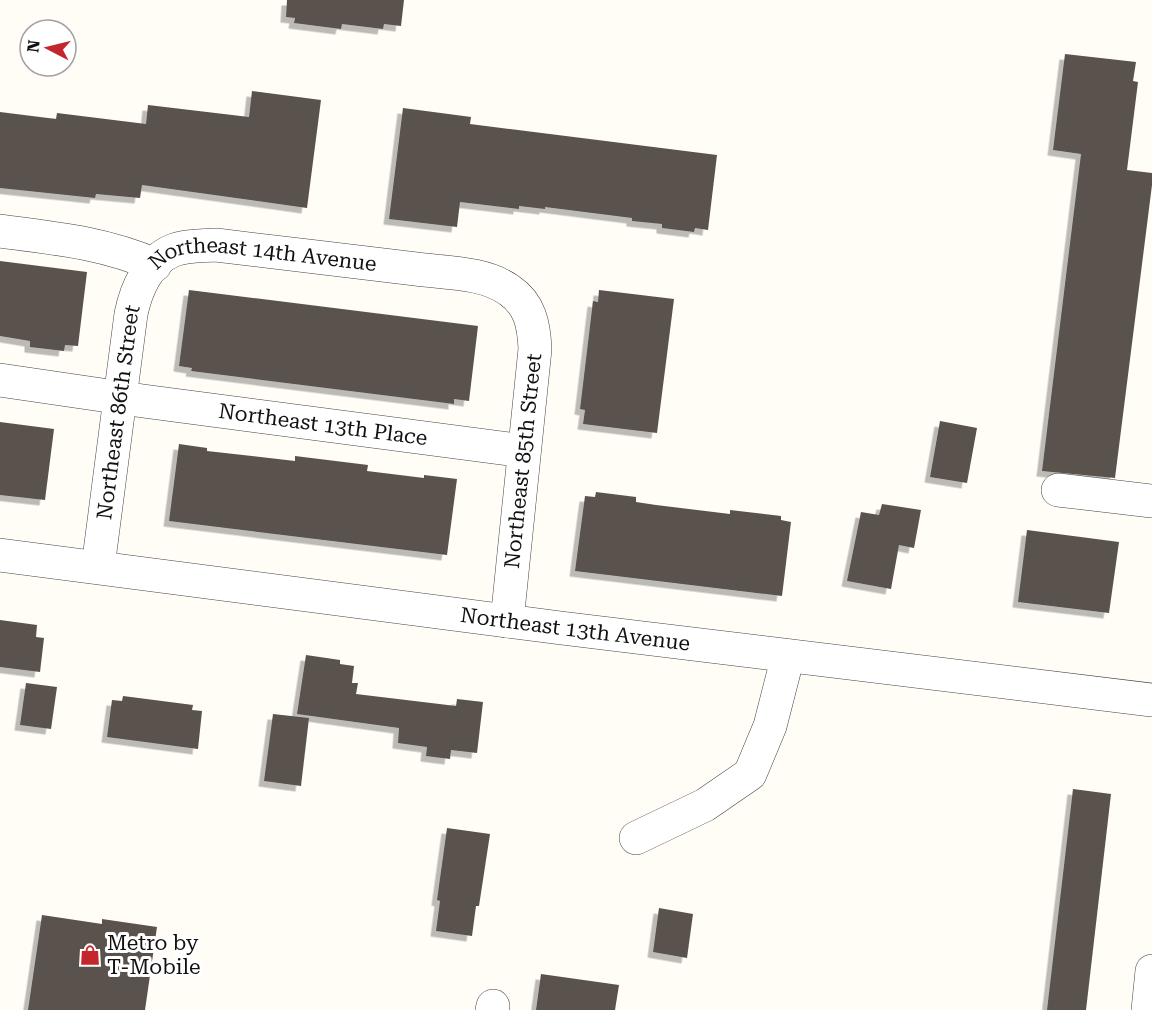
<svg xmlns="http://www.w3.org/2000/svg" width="1152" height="1010" font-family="'Roboto Serif',serif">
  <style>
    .building { fill: #5a524d; filter: url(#shadow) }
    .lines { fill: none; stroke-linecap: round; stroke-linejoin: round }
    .minor-casing { stroke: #444; stroke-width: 34 }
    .minor { stroke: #fff; stroke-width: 33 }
    .labels { text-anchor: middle; stroke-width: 6; stroke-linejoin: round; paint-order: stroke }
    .street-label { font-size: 21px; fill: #111; stroke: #fff }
    .poi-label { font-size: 21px; fill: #111; stroke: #fff; text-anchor: start }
  </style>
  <defs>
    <filter id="shadow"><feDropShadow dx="-5.5" dy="5.5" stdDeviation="0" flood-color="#0004"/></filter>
  </defs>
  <rect width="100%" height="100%" fill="#fffdf5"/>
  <!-- building -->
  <g class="building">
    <path d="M 287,0 L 404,0 L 401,26 L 384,24 L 383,29 L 342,24 L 341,29 L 294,23 L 295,18 L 286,17 Z"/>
    <path d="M 1065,54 L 1136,62 L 1133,81 L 1138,82 L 1127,170 L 1152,173 L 1152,185 L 1115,478 L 1042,471 L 1081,154 L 1053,150 Z"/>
    <path d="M 252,91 L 321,100 L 307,208 L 142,185 L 140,198 L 96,194 L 95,198 L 0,188 L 0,112 L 56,119 L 57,113 L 146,124 L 148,105 L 249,117 Z"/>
    <path d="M 403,108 L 471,117 L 470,124 L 717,155 L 708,230 L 695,228 L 694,232 L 662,228 L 662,224 L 632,221 L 632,218 L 545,207 L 545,209 L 519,206 L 519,209 L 460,202 L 457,227 L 389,219 Z"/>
    <path d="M 0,261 L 87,272 L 78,346 L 65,345 L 64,351 L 30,347 L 30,341 L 0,336 Z"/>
    <path d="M 189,290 L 478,326 L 469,401 L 454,399 L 454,404 L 191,371 L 192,368 L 179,366 Z"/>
    <path d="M 599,290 L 674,299 L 657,433 L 583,424 L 585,410 L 580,409 L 593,301 L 598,302 Z"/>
    <path d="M 940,421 L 977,428 L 967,483 L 930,477 Z"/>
    <path d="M 0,422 L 54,429 L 45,500 L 0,495 Z"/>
    <path d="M 179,444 L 207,448 L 207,451 L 295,461 L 295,456 L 368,465 L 367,471 L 424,478 L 424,475 L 457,479 L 447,555 L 169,521 Z"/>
    <path d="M 596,492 L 636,497 L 636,502 L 656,505 L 730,514 L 730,510 L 781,516 L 781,520 L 791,522 L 782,596 L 575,571 L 585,496 L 595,497 Z"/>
    <path d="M 882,504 L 921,510 L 914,548 L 899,545 L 891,589 L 847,581 L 861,512 L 879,515 Z"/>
    <path d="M 1027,530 L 1119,542 L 1109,613 L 1018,602 Z"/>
    <path d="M 0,620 L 37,625 L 36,637 L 44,638 L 40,672 L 0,667 Z"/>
    <path d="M 306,655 L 340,660 L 340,664 L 354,666 L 352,683 L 358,683 L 356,694 L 456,706 L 457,699 L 483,702 L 477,753 L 451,750 L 450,759 L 426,756 L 427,747 L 398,743 L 399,728 L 297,714 Z"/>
    <path d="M 26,683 L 57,687 L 51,729 L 20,725 Z"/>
    <path d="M 123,696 L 193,705 L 192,710 L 202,711 L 198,749 L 107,737 L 112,700 L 122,701 Z"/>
    <path d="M 273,714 L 309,718 L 301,786 L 264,781 Z"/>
    <path d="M 1073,789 L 1111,794 L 1086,1010 L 1047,1010 Z"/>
    <path d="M 447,828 L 490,834 L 479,906 L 476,906 L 472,936 L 436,931 L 440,901 L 437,900 Z"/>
    <path d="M 659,908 L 693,914 L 687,958 L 653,952 Z"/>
    <path d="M 42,915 L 102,924 L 102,919 L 157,927 L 145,1010 L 28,1010 Z"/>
    <path d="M 541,974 L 619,985 L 615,1010 L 536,1010 Z"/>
  </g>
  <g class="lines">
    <!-- minor casing -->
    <g class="minor-casing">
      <g id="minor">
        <path d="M 0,231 C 54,238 105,243 155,265"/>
        <path id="s1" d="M 0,380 L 143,401 L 524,451"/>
        <path d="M 1058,490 L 1152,501"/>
        <path id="s2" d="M 0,555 L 561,628 L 1152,700"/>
        <path id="s3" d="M 98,567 L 131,314 C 136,290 148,260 174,250 C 187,245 202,246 216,245 C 283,253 349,261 416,269 C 445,273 484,272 509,290 C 530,304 534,325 535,349 L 507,621"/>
        <path d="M 636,838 L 705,805 L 750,774 L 770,726 L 788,656"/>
        <path d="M 492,1010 L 493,1006"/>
        <path d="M 1148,1010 L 1152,971"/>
      </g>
    </g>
    <!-- minor -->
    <use href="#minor" class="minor"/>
  </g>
  <!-- icons -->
  <defs>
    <g id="shop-bare" transform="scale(1.62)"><path d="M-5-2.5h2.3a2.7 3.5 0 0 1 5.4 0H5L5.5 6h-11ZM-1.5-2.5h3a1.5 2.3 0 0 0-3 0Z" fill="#c4262e" stroke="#fff" stroke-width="2.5" paint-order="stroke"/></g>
  </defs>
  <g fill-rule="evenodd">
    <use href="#shop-bare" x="90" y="955"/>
  </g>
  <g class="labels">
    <!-- street labels -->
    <g class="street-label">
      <text dy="7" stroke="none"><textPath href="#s3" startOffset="424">Northeast 14th Avenue</textPath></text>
      <text dy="7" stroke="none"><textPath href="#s3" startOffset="156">Northeast 86th Street</textPath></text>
      <text dy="7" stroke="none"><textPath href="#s1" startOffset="326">Northeast 13th Place</textPath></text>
      <text transform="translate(523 461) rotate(-84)" y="7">Northeast 85th Street</text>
      <text dy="7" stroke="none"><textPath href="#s2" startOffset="580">Northeast 13th Avenue</textPath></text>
    </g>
    <!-- poi labels -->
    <g class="poi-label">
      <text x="107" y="950">Metro by<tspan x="107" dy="24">T-Mobile</tspan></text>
    </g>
  </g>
  <!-- north arrow -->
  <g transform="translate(48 48) rotate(277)"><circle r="28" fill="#ffffff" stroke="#a0a0a0" stroke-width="1.5"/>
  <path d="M0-4.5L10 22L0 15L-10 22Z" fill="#c4262e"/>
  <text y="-9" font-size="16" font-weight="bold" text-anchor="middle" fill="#111111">N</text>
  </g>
</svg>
